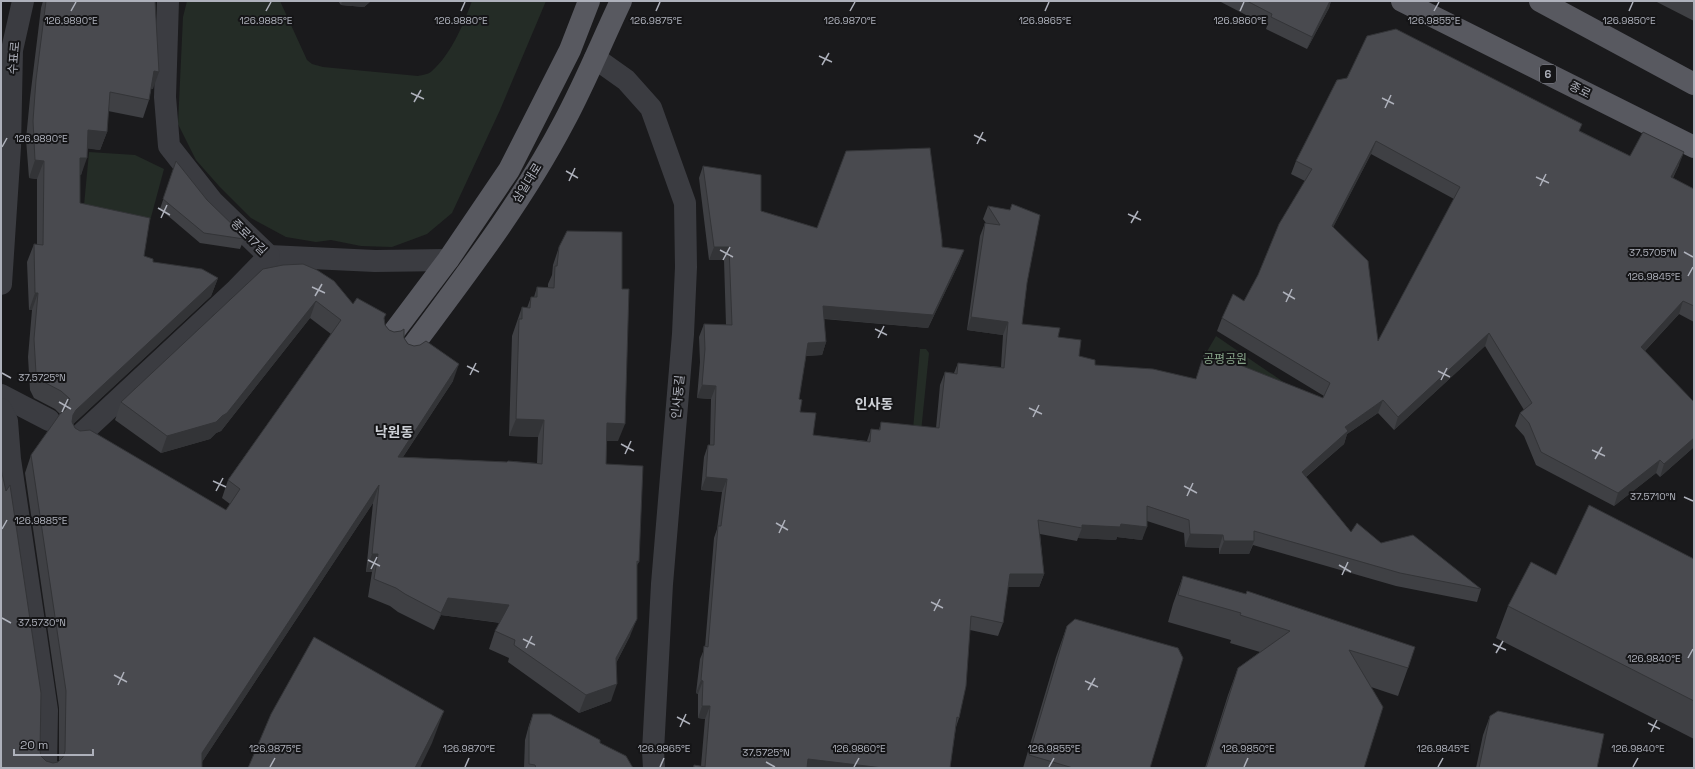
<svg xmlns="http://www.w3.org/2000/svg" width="1695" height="769" font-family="'Space Grotesk','Noto Sans KR',sans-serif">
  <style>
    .green { fill: #242c26 }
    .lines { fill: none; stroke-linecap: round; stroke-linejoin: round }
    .minor { stroke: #3b3c41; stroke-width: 22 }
    .major { stroke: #585960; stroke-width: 22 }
    .wall { fill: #3f4044; fill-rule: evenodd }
    .shaded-wall { fill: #333437 }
    .building { fill: #494a4f; stroke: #333437; fill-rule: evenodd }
    .ticks { fill: none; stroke: #aeb1bb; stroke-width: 1.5 }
    .labels { text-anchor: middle; stroke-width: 4; stroke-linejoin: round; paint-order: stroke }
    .shield { fill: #151517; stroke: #80828a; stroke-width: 1 }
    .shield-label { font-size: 11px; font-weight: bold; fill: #aeb1bb }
    .street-label { font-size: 12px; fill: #aeb1bb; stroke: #151517 }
    .park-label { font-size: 12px; fill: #87a489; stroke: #151517 }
    .quarter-label { font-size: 14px; font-weight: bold; fill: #ced1d7; stroke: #151517 }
    .ticks-label { font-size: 10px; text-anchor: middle; fill: #aeb1bb; stroke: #151517; stroke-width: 4; stroke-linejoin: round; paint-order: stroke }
  </style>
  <rect width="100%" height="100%" fill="#1a1a1c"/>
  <!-- green -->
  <g class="green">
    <path d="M 187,1 L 280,1 L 307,60 L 312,64 L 323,67 L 418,76 C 423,75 429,74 432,71 C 452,53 463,25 472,1 L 546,1 L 500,110 L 452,213 L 427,234 L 392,247 L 361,246 L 331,240 L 316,242 L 286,237 L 251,218 L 219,186 L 196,160 L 178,124 L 183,17 Z"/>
    <path d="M 89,152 L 135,155 L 164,169 L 147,232 L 83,216 Z"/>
    <path d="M 1216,336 L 1304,396 L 1202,360 Z"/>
    <path d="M 920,349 L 926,349 L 929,353 L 913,511 L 906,510 Z"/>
  </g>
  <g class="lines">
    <!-- minor -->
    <g class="minor">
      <path d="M 168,1 L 165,97 L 169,146 L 213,202 L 269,256"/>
      <path d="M 595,58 L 626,80 L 651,108 L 685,203 L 686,267 L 683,334 L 662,584 L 653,751 L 654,768"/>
      <path d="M 269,256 L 375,261 L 448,260"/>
      <path d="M 1,284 L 10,147 L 12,50 L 23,1"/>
      <path d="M 1,395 L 49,420"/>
      <path d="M 1,409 L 7,421 L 10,459 L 47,710 L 46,768"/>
      <path d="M 78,437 L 237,289 L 269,256"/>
    </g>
    <!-- major -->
    <g class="major">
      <path d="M 1402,1 L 1694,147"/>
      <path d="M 1540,1 L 1694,84"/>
      <path d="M 390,337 L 448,260 L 509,170 L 570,50 L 589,1"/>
      <path d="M 409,351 C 464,277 521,204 564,122 C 585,83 602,41 621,1"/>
    </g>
  </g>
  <!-- wall -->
  <g class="wall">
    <path d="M 43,1 L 155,1 L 153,89 L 151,89 L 149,100 L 143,118 L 108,111 L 107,132 L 100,150 L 88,148 L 81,175 L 80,175 L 80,203 L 144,256 L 153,262 L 218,278 L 211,296 L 73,424 L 75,428 L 80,431 L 226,510 L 230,504 L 222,498 L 228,480 L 331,334 L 310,318 L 221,431 L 216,433 L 210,439 L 161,453 L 115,420 L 121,402 L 263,269 L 353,304 L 384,318 L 385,325 L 389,330 L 404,338 L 408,344 L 453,381 L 403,457 L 507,462 L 508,461 L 537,463 L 538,437 L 509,436 L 512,336 L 522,307 L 527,308 L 531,297 L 534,297 L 537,287 L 548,287 L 548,284 L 552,275 L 553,265 L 559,247 L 618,441 L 606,441 L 606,464 L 639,562 L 637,565 L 630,636 L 616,663 L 611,701 L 579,713 L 508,662 L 509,658 L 489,649 L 495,631 L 500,623 L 441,615 L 434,630 L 398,612 L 390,606 L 368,597 L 372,572 L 366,572 L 373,503 L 202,762 L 1,768 L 40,751 L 41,756 L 46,761 L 53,763 L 59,761 L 59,708 L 25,473 L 31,455 L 60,414 L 55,409 L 34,398 L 30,390 L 28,357 L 32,310 L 29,310 L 27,262 L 34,244 L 37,245 L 37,179 L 29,178 L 26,139 L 30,98 L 41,8 Z"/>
    <path d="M 338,1 L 371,1 L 364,7 L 341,5 Z"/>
    <path d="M 1219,1 L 1331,1 L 1329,8 L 1307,49 L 1266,29 L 1267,26 Z"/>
    <path d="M 1655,1 L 1694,1 L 1694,21 Z"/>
    <path d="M 1337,80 L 1580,131 L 1630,156 L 1679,165 L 1673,178 L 1694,189 L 1694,322 L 1679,314 L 1645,351 L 1694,402 L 1694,447 L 1660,477 L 1656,473 L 1614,506 L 1536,465 L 1524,436 L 1515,426 L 1520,413 L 1524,410 L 1485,346 L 1394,430 L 1378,413 L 1347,434 L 1344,444 L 1306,477 L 1351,532 L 1381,543 L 1481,589 L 1477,602 L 1396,586 L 1253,545 L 1249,554 L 1219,554 L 1219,548 L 1185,547 L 1184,533 L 1147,521 L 1142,540 L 1117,537 L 1116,540 L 1078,538 L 1077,541 L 1040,534 L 1044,574 L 1039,587 L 1008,587 L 1003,623 L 998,636 L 970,630 L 959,718 L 956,727 L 950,768 L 693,768 L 694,765 L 701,766 L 705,719 L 698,718 L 698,694 L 696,693 L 700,659 L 705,647 L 714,538 L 717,529 L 722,492 L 701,490 L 704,457 L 708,445 L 710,445 L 711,399 L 697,398 L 700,362 L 699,337 L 704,324 L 726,325 L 724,260 L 709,260 L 699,178 L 703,166 L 761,211 L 817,228 L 964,250 L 959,263 L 928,328 L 824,319 L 826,342 L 822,355 L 806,356 L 799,399 L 800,412 L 813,435 L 867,441 L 871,429 L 879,430 L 881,422 L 936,428 L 940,385 L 945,372 L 954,373 L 958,363 L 1001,367 L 1003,335 L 967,330 L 980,236 L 985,223 L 986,223 L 983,219 L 988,206 L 1010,210 L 1027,283 L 1022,324 L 1058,337 L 1079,356 L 1095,365 L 1196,379 L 1205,351 L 1323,398 L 1324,396 L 1217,331 L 1222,318 L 1244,301 L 1258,275 L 1305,181 L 1291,174 L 1296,161 ZM 1371,154 L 1454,199 L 1378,341 L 1333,227 Z"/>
    <path d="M 176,161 L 207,200 L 244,239 L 240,249 L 200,243 L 160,209 Z"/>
    <path d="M 1694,559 L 1694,739 L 1496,638 L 1508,606 L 1556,575 Z"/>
    <path d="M 1183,576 L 1408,668 L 1398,696 L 1371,687 L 1364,768 L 1205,768 L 1228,695 L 1238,668 L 1260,652 L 1230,643 L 1231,640 L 1168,622 L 1173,604 Z"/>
    <path d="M 1067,626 L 1150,768 L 1023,768 L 1056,657 Z"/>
    <path d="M 533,714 L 600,743 L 633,768 L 524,768 L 525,740 L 529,725 Z"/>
    <path d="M 1490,716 L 1597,768 L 1476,768 L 1483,735 Z"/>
  </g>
  <!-- shaded-wall -->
  <g class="shaded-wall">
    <path d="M 342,1 L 371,1 L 364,7 L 341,5 Z"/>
    <path d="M 1330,1 L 1331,1 L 1329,8 L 1307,49 L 1312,37 Z"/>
    <path d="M 154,71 L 159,72 L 153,89 L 148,89 Z"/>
    <path d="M 88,130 L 107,132 L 100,150 L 82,148 Z"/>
    <path d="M 1376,141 L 1371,154 L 1327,239 L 1332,226 Z"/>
    <path d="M 1684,152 L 1679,165 L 1666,190 L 1671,177 Z"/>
    <path d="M 80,158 L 87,158 L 81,175 L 73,175 Z"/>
    <path d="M 35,160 L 44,161 L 37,179 L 29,178 Z"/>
    <path d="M 714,247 L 729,247 L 724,260 L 709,260 Z"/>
    <path d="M 964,250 L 959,263 L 928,328 L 818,318 L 823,306 Z"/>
    <path d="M 218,278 L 211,296 L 69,428 L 73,415 L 76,410 Z"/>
    <path d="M 35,293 L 38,293 L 32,310 L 29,310 Z"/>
    <path d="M 316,301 L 310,318 L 221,431 L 216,433 L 210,439 L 161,453 L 167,436 Z"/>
    <path d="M 1683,301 L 1679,314 L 1636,360 L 1641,347 Z"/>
    <path d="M 971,317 L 1008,322 L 1003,335 L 967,330 Z"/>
    <path d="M 1489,333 L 1485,346 L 1394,430 L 1398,417 Z"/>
    <path d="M 826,342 L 822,355 L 803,356 L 808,343 Z"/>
    <path d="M 459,364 L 453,381 L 391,475 L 398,457 Z"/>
    <path d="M 702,385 L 716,386 L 711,399 L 697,398 Z"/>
    <path d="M 1383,400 L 1378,413 L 1347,434 L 1344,444 L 1297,484 L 1302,472 L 1345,427 Z"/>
    <path d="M 516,419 L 544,420 L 538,437 L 509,436 Z"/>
    <path d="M 607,423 L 625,424 L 618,441 L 600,441 Z"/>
    <path d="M 1694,438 L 1694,447 L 1660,477 L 1664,464 Z"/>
    <path d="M 1660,460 L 1656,473 L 1614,506 L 1618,493 Z"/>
    <path d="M 706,477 L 727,479 L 722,492 L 701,490 Z"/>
    <path d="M 379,485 L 373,503 L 198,768 L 202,753 Z"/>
    <path d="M 1121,524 L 1147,527 L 1142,540 L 1117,537 L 1116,540 L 1078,538 L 1082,528 L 1082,525 Z"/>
    <path d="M 1190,534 L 1223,535 L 1219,548 L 1185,547 Z"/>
    <path d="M 1224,541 L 1254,541 L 1249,554 L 1219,554 Z"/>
    <path d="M 372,554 L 378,554 L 372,572 L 366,572 Z"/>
    <path d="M 1010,574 L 1044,574 L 1039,587 L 1005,587 Z"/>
    <path d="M 448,598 L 509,605 L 503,623 L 441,615 L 434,630 L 441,613 Z"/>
    <path d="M 637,619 L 630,636 L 610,675 L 616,658 Z"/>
    <path d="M 701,680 L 703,681 L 698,694 L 696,693 Z"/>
    <path d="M 617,684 L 611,701 L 579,713 L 586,695 Z"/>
    <path d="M 702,706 L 710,706 L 705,719 L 698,718 Z"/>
    <path d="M 444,711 L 432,743 L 420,768 L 415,768 Z"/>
    <path d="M 808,759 L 883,768 L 804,768 Z"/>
  </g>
  <!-- building -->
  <g class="building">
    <path d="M 46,1 L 155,1 L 159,72 L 154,71 L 149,100 L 110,92 L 107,132 L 88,130 L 87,158 L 80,158 L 80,203 L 150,218 L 144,256 L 153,259 L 153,262 L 202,269 L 218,278 L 76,410 L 73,415 L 72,422 L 75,428 L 80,431 L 90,430 L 226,510 L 240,489 L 228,480 L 341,320 L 316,301 L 227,413 L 222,416 L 216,422 L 167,436 L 121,402 L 263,269 L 283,265 L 303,264 L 317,270 L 334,281 L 353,304 L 357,298 L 386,314 L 384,318 L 385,325 L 389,330 L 394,332 L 401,331 L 404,329 L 404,338 L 408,344 L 414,346 L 420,345 L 426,341 L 459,364 L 398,457 L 507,462 L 508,461 L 542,464 L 544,420 L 516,419 L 519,319 L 522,319 L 522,307 L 530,308 L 531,297 L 537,297 L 537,287 L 554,288 L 555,266 L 557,266 L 559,247 L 567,231 L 622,232 L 622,289 L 629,289 L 625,424 L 607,423 L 606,464 L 643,466 L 639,562 L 637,561 L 637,619 L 616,658 L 617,684 L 586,695 L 514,645 L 515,640 L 495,631 L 509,605 L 448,598 L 441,613 L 405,594 L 396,588 L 374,579 L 378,554 L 372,554 L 379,485 L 202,753 L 202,768 L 1,768 L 1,469 L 6,491 L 10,485 L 41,693 L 40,751 L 41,756 L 46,761 L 53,763 L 58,762 L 63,757 L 65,751 L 66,691 L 31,455 L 60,414 L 66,409 L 70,399 L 61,391 L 40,380 L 36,373 L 34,339 L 38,293 L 35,293 L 34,244 L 43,245 L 44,161 L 35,160 L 33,121 L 36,80 Z"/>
    <path d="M 1247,1 L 1330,1 L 1312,37 L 1271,17 L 1272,14 Z"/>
    <path d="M 1396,29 L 1582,124 L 1579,131 L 1630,156 L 1643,132 L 1684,152 L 1671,177 L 1694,189 L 1694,306 L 1683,301 L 1641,347 L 1694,402 L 1694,438 L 1664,464 L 1660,460 L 1618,493 L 1541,452 L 1529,423 L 1520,413 L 1532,403 L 1489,333 L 1398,417 L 1383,400 L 1345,427 L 1348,431 L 1302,472 L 1351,532 L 1357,523 L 1381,543 L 1413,535 L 1481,589 L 1400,573 L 1254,531 L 1254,541 L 1224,541 L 1223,535 L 1190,534 L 1189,520 L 1147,506 L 1147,527 L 1121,524 L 1120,527 L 1082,525 L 1082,528 L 1038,520 L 1044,574 L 1010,574 L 1003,623 L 971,616 L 966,686 L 959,718 L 957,717 L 950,768 L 883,768 L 808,759 L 807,768 L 694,768 L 694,765 L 705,767 L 710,706 L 702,706 L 703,681 L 701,680 L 704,646 L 708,647 L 718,526 L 721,526 L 727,479 L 706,477 L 708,445 L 714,445 L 716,386 L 702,385 L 705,349 L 704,324 L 732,325 L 729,247 L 714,247 L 703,166 L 761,175 L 761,211 L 817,228 L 846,151 L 930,148 L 942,240 L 942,247 L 964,250 L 933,315 L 823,306 L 826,342 L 808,343 L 799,399 L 802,400 L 800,412 L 816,413 L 813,435 L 870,442 L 871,429 L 880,430 L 881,422 L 939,428 L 945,372 L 957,374 L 958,363 L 1004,368 L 1008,322 L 971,317 L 985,223 L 1000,225 L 988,206 L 1010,210 L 1012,204 L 1040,215 L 1027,283 L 1022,324 L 1060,328 L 1058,337 L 1081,340 L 1079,356 L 1095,360 L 1095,365 L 1153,369 L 1196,379 L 1205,351 L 1323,398 L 1330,383 L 1222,318 L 1233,294 L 1244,301 L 1258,275 L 1279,224 L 1312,169 L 1296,161 L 1337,80 L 1347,78 L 1367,36 ZM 1376,141 L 1460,187 L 1378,341 L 1368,261 L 1332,226 Z"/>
    <path d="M 176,161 L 207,200 L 239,231 L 244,239 L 204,233 L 163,199 Z"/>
    <path d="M 1589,505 L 1694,559 L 1694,701 L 1508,606 L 1531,562 L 1556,575 Z"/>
    <path d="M 1183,576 L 1246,594 L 1247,591 L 1415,647 L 1408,668 L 1349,650 L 1383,707 L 1364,768 L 1206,768 L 1238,668 L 1290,631 L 1240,615 L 1241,613 L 1178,595 Z"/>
    <path d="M 1075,619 L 1178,648 L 1183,658 L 1150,768 L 1073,768 L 1029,755 L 1067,626 Z"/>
    <path d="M 314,637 L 444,711 L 415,768 L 248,768 L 271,714 Z"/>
    <path d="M 1498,711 L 1604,734 L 1597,768 L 1479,768 L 1490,716 Z"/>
    <path d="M 533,714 L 550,714 L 600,740 L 600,743 L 626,756 L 633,768 L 536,768 L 535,765 L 529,764 L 529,728 Z"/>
  </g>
  <!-- ticks -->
  <path class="ticks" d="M 71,11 L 76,2M 266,11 L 271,2M 461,11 L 465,2M 656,11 L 660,2M 850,11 L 855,2M 1045,11 L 1049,2M 1240,11 L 1244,2M 1434,11 L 1439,2M 1629,11 L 1633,2M 819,56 L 832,62M 822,65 L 829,53M 411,93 L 424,99M 1382,98 L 1394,104M 414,102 L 421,90M 1385,108 L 1391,95M 974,135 L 986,141M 977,144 L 983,132M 2,147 L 7,138M 566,171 L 578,178M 1536,177 L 1549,183M 569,181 L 575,168M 1540,186 L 1546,174M 158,208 L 170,215M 1128,214 L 1141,220M 161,218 L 167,205M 1131,223 L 1138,211M 720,250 L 733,257M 1684,252 L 1693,257M 723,260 L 730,247M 1688,276 L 1693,267M 312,287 L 325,293M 1283,292 L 1295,299M 315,296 L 322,284M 1286,302 L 1292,289M 875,329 L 887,335M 878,338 L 884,326M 467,366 L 479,372M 1438,371 L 1450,377M 2,373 L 11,378M 470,375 L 476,363M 1441,380 L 1447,368M 59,402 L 71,409M 1029,408 L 1042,414M 62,412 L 68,399M 1033,417 L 1039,405M 621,444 L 634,451M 1592,450 L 1605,456M 625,454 L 631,441M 1595,459 L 1602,447M 213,481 L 226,487M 1184,486 L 1197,493M 216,491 L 223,478M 1187,496 L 1193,483M 1684,497 L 1693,501M 776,523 L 788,530M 2,529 L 7,520M 779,533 L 785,520M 368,560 L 380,566M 1339,565 L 1351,572M 371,569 L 377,557M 1342,575 L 1348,562M 931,602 L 943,608M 934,611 L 940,599M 2,618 L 11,623M 523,639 L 535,645M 1493,644 L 1506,650M 526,648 L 532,636M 1496,653 L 1503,641M 1688,658 L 1693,649M 114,675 L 127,682M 1085,681 L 1098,687M 118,685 L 124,672M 1088,690 L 1095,678M 677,717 L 690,724M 1648,723 L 1660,729M 680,727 L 686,714M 1651,732 L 1657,720M 766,762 L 775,767M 270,767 L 275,758M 465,767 L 469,758M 660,767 L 664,758M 854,767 L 859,758M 1049,767 L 1054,758M 1244,767 L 1248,758M 1438,767 L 1443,758M 1633,767 L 1638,758"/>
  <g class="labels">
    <!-- shield labels -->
    <rect class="shield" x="1540" y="65" width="16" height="18" rx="3"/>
    <g class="shield-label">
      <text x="1548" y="78">6</text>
    </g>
    <!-- street labels -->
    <g class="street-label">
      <text transform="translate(14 58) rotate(-85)" y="4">수표로</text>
      <text transform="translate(1580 90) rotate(27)" y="4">종로</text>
      <text transform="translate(527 183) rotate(-58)" y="4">삼일대로</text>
      <text transform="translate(249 237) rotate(45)" y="4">종로17길</text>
      <text transform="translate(678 397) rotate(-85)" y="4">인사동길</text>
    </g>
    <!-- park labels -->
    <g class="park-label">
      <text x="1225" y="363">공평공원</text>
    </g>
    <!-- quarter labels -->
    <g class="quarter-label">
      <text x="874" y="409">인사동</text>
      <text x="394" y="437">낙원동</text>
    </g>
  </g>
  <g class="ticks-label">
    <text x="71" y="24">126.9890°E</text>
    <text x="266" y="24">126.9885°E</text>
    <text x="461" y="24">126.9880°E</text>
    <text x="656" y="24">126.9875°E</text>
    <text x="850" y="24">126.9870°E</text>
    <text x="1045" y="24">126.9865°E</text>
    <text x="1240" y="24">126.9860°E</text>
    <text x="1434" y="24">126.9855°E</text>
    <text x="1629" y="24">126.9850°E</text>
    <text x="41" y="142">126.9890°E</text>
    <text x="1653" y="256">37.5705°N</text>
    <text x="1654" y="280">126.9845°E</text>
    <text x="42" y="381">37.5725°N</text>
    <text x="1653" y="500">37.5710°N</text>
    <text x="41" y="524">126.9885°E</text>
    <text x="42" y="626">37.5730°N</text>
    <text x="1654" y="662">126.9840°E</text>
    <text x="275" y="752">126.9875°E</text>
    <text x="469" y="752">126.9870°E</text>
    <text x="664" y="752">126.9865°E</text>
    <text x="859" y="752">126.9860°E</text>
    <text x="1054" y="752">126.9855°E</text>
    <text x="1248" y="752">126.9850°E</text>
    <text x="1443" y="752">126.9845°E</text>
    <text x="1638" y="752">126.9840°E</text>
    <text x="766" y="756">37.5725°N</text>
  </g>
  <!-- border -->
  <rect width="1695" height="769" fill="none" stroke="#aeb1bb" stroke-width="4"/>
  <!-- scale -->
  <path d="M14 749v6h79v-6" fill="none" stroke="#aeb1bb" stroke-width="2"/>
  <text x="20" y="749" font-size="12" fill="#aeb1bb" stroke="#151517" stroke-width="3" paint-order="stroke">20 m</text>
</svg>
